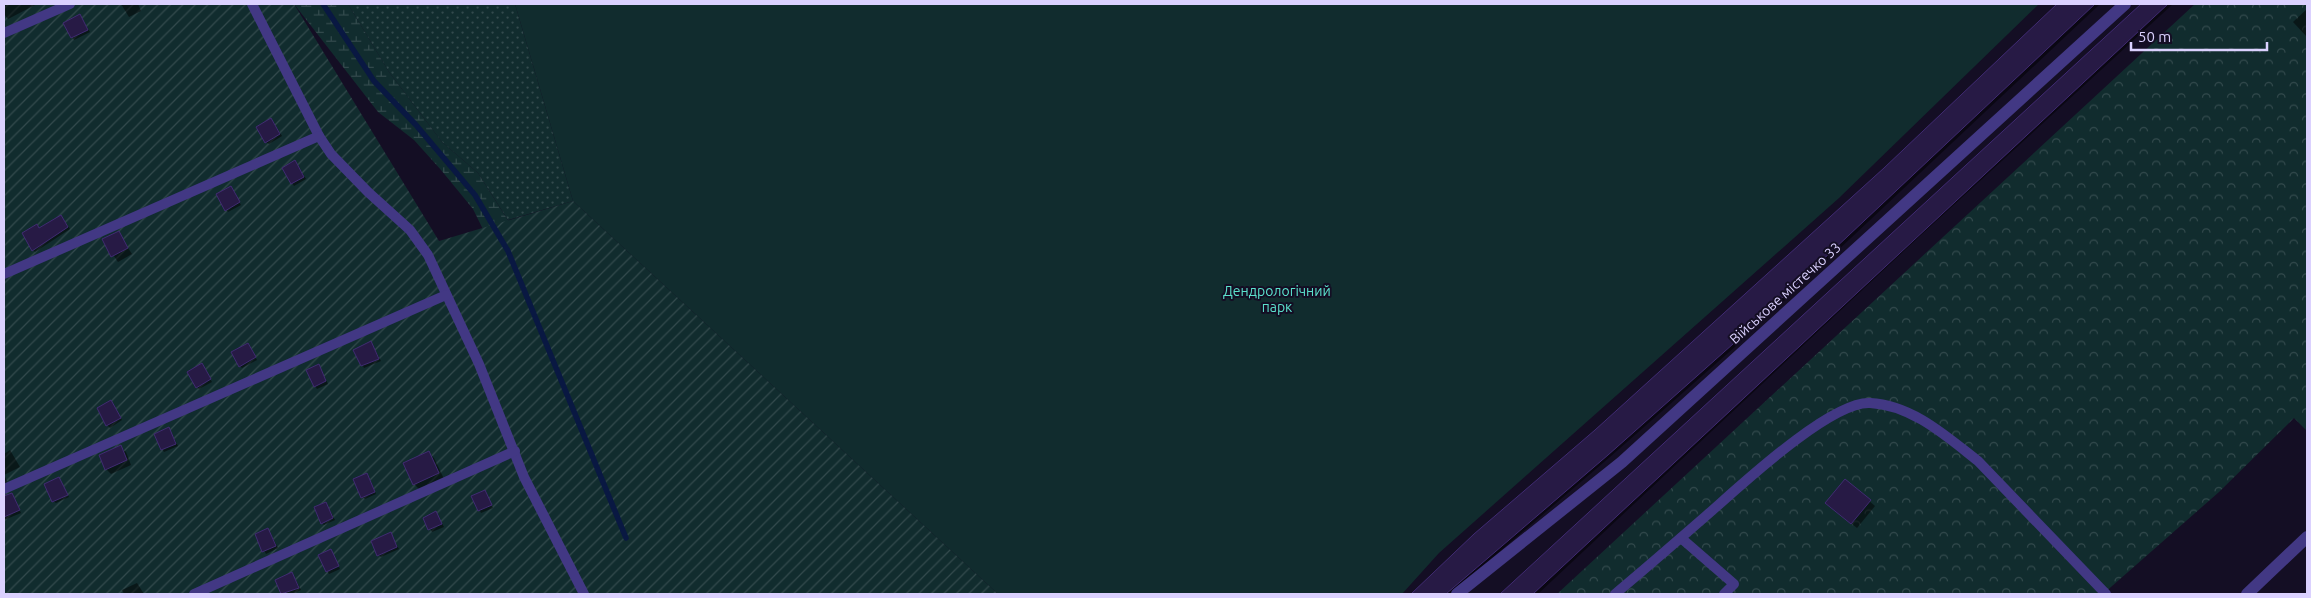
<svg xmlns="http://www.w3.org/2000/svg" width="2311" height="598" font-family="Ubuntu,sans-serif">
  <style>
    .grass { fill: url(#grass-dots) }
    .forest { fill: url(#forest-crowns) }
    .wetland { fill: url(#wetland-marsh) }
    .park { fill: #112c2e }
    .garden { fill: url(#garden-furrows) }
    .shadow { fill: #0007 }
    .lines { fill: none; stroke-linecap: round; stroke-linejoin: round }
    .stream { stroke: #091842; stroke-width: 5.5 }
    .building { fill: #271a45; stroke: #402b72 }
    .service { stroke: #423884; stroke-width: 10 }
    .minor { stroke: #423884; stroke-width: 12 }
    .labels { text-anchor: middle; stroke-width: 4; stroke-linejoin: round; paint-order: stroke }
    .park-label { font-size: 14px; fill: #5be1cc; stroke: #140e24 }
    .street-label { font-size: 14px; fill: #dbd1ff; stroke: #140e24 }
  </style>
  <defs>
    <pattern id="grass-dots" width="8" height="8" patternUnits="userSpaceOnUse" patternTransform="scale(1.25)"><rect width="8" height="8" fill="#112c2e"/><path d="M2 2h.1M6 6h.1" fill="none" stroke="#334a4d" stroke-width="1.8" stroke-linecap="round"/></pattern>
    <pattern id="forest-crowns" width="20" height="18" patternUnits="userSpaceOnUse" patternTransform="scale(1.25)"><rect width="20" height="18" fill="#112c2e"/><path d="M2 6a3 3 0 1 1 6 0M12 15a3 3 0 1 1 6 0" fill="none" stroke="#334a4d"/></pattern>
    <pattern id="wetland-marsh" width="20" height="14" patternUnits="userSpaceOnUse" patternTransform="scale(1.25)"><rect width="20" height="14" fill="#112c2e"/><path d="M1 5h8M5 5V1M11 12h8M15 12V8" fill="none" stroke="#334a4d"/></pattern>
    <pattern id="garden-furrows" width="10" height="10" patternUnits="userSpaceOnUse" patternTransform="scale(1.25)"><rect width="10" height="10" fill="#112c2e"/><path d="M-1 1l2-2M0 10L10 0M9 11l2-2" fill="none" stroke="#334a4d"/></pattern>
  </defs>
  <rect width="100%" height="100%" fill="#140e24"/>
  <!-- grass -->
  <path class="grass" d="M 348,4 L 515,4 L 573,201 L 508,220 L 478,173 L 442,142 L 389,72 Z"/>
  <!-- forest -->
  <path class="forest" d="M 2195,4 L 2307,4 L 2307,431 L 2294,418 L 2219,492 L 2103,594 L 1557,594 Z"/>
  <!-- wetland -->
  <path class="wetland" d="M 294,4 L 348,4 L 389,72 L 442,142 L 478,173 L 528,252 L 527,319 L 473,209 L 441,170 L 414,140 L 378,112 Z"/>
  <!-- park -->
  <path class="park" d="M 515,4 L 2039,4 L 1839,198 L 1439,553 L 1402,594 L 998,594 L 573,201 Z"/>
  <!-- garden -->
  <path class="garden" d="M 4,4 L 294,4 L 439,241 L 573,201 L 998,594 L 4,594 Z"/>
  <!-- shadow -->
  <g class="shadow">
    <path d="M 4,4 L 37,4 L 8,19 L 4,14 Z"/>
    <path d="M 121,4 L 138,4 L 141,11 L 129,17 Z"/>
    <path d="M 2059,4 L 2100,4 L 1736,346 L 1610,457 L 1450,594 L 1413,594 L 1475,535 L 1596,431 L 1885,169 Z"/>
    <path d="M 2142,4 L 2173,4 L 1920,236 L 1538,594 L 1501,594 Z"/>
    <path d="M 2307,9 L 2307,37 L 2293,22 Z"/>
    <path d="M 80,16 L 90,32 L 74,40 L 65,24 Z"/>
    <path d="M 273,122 L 282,136 L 269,144 L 266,142 Z"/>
    <path d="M 297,164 L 306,179 L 294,186 L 283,168 Z"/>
    <path d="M 233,190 L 241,205 L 228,212 L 226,210 Z"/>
    <path d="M 61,216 L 70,229 L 35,252 L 33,250 L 40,229 Z"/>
    <path d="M 118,233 L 132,254 L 118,262 L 103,240 Z"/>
    <path d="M 371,343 L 381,361 L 364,368 L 355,350 Z"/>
    <path d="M 250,347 L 257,360 L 242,368 L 240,366 Z"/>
    <path d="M 319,366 L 328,384 L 317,389 L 315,386 Z"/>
    <path d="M 204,367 L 212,382 L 199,389 L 197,387 Z"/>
    <path d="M 111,402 L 122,420 L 110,428 L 107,425 Z"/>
    <path d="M 169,429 L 178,446 L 164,452 L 162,449 Z"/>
    <path d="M 120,447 L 126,452 L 131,465 L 111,474 L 106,469 Z"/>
    <path d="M 10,450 L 20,467 L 4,475 L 8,483 L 4,485 L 4,454 Z"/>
    <path d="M 429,453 L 434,458 L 444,479 L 419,489 L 414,484 Z"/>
    <path d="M 369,477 L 376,494 L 365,499 L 362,497 Z"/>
    <path d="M 59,478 L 69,497 L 56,503 L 53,501 Z"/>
    <path d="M 1845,480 L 1875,506 L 1857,528 L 1832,508 Z"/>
    <path d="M 484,491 L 493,508 L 481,513 L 473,496 Z"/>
    <path d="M 12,494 L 21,513 L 4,520 L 4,497 Z"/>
    <path d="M 326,503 L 335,520 L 324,525 L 322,523 Z"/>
    <path d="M 436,513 L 444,527 L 432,532 L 424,518 Z"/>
    <path d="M 268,529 L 278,548 L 266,554 L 256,535 Z"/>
    <path d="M 390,534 L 399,549 L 381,557 L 378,555 Z"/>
    <path d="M 331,550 L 340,569 L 329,574 L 327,571 Z"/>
    <path d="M 292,573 L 301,590 L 292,594 L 283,594 L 276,580 Z"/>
    <path d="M 137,583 L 144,594 L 124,594 L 122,590 Z"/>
  </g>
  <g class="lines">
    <!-- stream -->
    <path class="stream" d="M 323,4 L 374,81 L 416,125 L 475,195 L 508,251 L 626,538"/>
  </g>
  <!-- building -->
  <g class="building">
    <path d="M 2057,4 L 2095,4 L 1733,344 L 1608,455 L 1446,594 L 1411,594 L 1474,534 L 1595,430 L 1884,168 Z"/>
    <path d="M 2141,4 L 2168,4 L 1533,594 L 1500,594 Z"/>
    <path d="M 80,14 L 88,30 L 71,38 L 63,23 Z"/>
    <path d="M 271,118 L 280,134 L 265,143 L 256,127 Z"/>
    <path d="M 295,160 L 304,177 L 291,184 L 282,168 Z"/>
    <path d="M 231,186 L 240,202 L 225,211 L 216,194 Z"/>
    <path d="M 61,215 L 68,227 L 32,251 L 22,233 L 37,224 L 39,228 Z"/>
    <path d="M 119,231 L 128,248 L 111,257 L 102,239 Z"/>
    <path d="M 371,341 L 379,359 L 361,366 L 353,350 Z"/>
    <path d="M 248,343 L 256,357 L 239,367 L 231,352 Z"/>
    <path d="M 202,363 L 211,379 L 196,388 L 187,372 Z"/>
    <path d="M 319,364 L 326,381 L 314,387 L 306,370 Z"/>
    <path d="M 111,400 L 121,418 L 106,426 L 97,408 Z"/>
    <path d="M 169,427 L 176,444 L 161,450 L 154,434 Z"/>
    <path d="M 121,445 L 127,460 L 105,470 L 99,455 Z"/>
    <path d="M 429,451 L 439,473 L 413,485 L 403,463 Z"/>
    <path d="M 367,473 L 375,492 L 361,498 L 353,479 Z"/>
    <path d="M 59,477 L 68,495 L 52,502 L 44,484 Z"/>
    <path d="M 1845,479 L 1871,500 L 1851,524 L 1825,503 Z"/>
    <path d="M 485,490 L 492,505 L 478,511 L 471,496 Z"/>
    <path d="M 12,493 L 20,510 L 4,517 L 4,496 Z"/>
    <path d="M 326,502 L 333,518 L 321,524 L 314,507 Z"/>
    <path d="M 436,511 L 442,524 L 428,530 L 423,518 Z"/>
    <path d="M 268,528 L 276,546 L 262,552 L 255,534 Z"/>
    <path d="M 391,532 L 397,547 L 377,556 L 371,541 Z"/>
    <path d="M 331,549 L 339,566 L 326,572 L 318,555 Z"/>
    <path d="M 292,572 L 299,588 L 281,594 L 275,580 Z"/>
  </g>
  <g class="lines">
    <!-- service -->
    <g class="service">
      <path d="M 252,4 L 319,136 L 331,154 L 368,192 L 410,230 L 428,255 L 479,364 L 524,477 L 584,594"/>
      <path d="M 4,33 L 70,4"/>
      <path d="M 4,274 L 319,136"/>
      <path d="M 4,489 L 446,295"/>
      <path d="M 1681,538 L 1734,584 L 1724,594"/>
      <path d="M 194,594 L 515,451"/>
      <path d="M 1615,594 C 1646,568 1676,542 1707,515 C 1738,488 1830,401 1870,403 C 1912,405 1946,436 1978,461 L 2106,594"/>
    </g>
    <!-- minor -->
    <g class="minor">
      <path d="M 1457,594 L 1622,462 L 2125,4"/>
      <path d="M 2247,594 L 2307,537"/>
    </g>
  </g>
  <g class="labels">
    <!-- park labels -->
    <g class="park-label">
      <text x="1277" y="296">Дендрологічний<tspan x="1277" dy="16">парк</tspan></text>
    </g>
    <!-- street labels -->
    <g class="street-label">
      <text transform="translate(1785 293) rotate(-42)" y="5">Військове містечко 33</text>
    </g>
  </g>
  <!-- border -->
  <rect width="2311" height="598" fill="none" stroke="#dbd1ff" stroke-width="10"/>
  <!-- scale -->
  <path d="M2131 42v8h136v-8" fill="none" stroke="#dbd1ff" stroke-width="2.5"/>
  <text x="2138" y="42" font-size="15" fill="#dbd1ff" stroke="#140e24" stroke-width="4" paint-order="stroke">50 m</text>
</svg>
